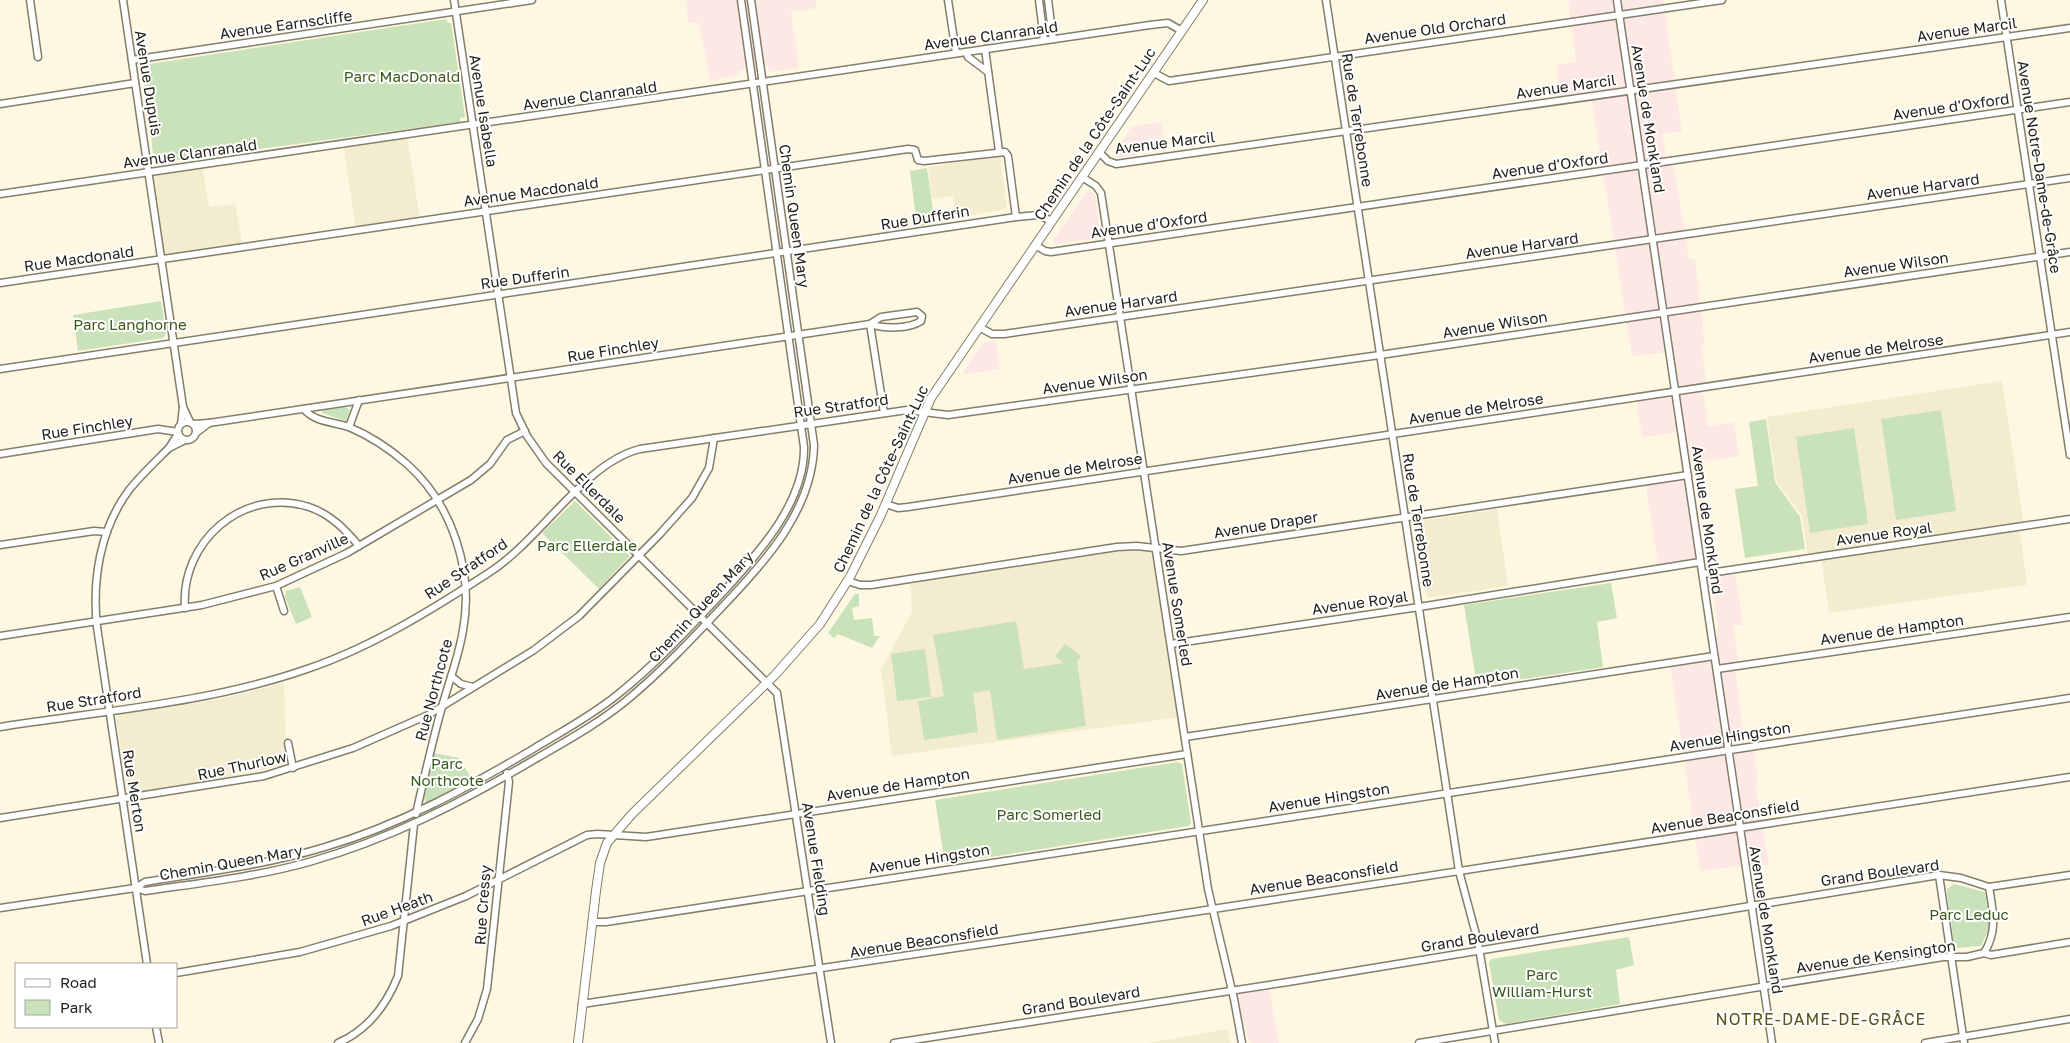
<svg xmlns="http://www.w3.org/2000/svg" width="2070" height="1043" font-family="'Golos Text',sans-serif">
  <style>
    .commercial { fill: #fee8e5 }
    .built { fill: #f4eccf }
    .green { fill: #cae2b9 }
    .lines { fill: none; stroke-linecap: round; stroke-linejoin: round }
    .minor-casing { stroke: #837e6b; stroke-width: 9 }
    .major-casing { stroke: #837e6b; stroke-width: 10 }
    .minor { stroke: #fff; stroke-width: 6 }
    .major { stroke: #fff; stroke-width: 8 }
    .labels { text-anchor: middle; stroke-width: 4; stroke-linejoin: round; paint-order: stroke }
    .street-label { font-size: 15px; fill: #211f17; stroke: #fff }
    .park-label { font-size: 15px; fill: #385919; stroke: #fff }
    .neighbourhood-label { font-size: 16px; letter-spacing: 1px; fill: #595114; stroke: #fff }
  </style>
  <rect width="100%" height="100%" fill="#fef8e2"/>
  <!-- commercial -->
  <g class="commercial">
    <path d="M 686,0 L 816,0 L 817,8 L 791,12 L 799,68 L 769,72 L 768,66 L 739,71 L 739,75 L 710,81 L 699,23 L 688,22 Z"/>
    <path d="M 1572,0 L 1663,0 L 1682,131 L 1662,134 L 1667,161 L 1673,161 L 1689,259 L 1695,259 L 1705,345 L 1701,346 L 1707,386 L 1702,387 L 1708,426 L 1734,422 L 1739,456 L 1686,464 L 1681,432 L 1642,437 L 1636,397 L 1676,391 L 1669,352 L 1632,356 L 1591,97 L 1561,94 L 1556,65 L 1576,62 L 1568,1 Z"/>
    <path d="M 1162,122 L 1163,149 L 1119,158 L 1114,154 L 1131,127 Z"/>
    <path d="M 1087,192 L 1092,192 L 1095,196 L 1101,236 L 1096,239 L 1054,244 L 1054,239 Z"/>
    <path d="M 996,340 L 1000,369 L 961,375 L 983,343 Z"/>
    <path d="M 1688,475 L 1700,562 L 1659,570 L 1645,481 Z"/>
    <path d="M 1735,570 L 1743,625 L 1733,626 L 1739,665 L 1735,666 L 1745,745 L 1752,744 L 1758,781 L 1756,788 L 1769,865 L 1755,867 L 1745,865 L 1700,871 L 1670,663 L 1714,656 L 1718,627 L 1712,589 L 1703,580 L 1703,574 Z"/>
    <path d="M 1269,987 L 1279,1043 L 1250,1043 L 1233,993 Z"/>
  </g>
  <!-- built -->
  <g class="built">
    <path d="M 407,135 L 420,220 L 356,230 L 343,143 Z"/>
    <path d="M 1000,156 L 1007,209 L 955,218 L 953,196 L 932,199 L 928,167 Z"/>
    <path d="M 202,165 L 209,207 L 235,204 L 243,247 L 161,259 L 149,173 Z"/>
    <path d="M 2002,381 L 2024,525 L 2019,525 L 2027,585 L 1829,613 L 1821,557 L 1808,558 L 1802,516 L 1776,481 L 1767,417 Z"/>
    <path d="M 1497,509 L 1508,586 L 1427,598 L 1415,522 Z"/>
    <path d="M 1136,547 L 1156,549 L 1181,717 L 892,756 L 881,669 L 912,612 L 910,577 Z"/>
    <path d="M 284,683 L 286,738 L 283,741 L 286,761 L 284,765 L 206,782 L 135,792 L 127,790 L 116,718 L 118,715 L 221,699 Z"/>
    <path d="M 1228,1029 L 1230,1043 L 1149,1043 Z"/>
  </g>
  <!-- green -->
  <g class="green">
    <path d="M 446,19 L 448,23 L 451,23 L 465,117 L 460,118 L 460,122 L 156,163 L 154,161 L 142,65 Z"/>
    <path d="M 927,168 L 935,224 L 917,226 L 910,171 Z"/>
    <path d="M 161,301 L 166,334 L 163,338 L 78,351 L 73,315 Z"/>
    <path d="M 345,407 L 350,410 L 346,421 L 322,413 L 324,410 Z"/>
    <path d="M 1941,410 L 1956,511 L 1896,520 L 1881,419 Z"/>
    <path d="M 1766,419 L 1775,482 L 1800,517 L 1805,549 L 1745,558 L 1735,489 L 1758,486 L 1749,422 Z"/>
    <path d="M 1854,428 L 1868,524 L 1810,533 L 1796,437 Z"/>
    <path d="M 575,501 L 630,556 L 599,589 L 542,533 Z"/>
    <path d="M 1611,583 L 1617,618 L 1597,622 L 1603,667 L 1477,686 L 1464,605 Z"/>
    <path d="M 300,587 L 312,617 L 296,624 L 285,597 L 286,591 Z"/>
    <path d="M 855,594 L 859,594 L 859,606 L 852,608 L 854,620 L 872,618 L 874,636 L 880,636 L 872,648 L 838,634 L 834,638 L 828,633 Z"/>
    <path d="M 1016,621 L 1024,669 L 1064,663 L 1055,656 L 1065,644 L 1081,656 L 1077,661 L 1086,726 L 997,740 L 990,690 L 973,693 L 978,732 L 924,740 L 918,701 L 944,696 L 933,635 Z"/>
    <path d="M 925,649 L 931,697 L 897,701 L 891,654 Z"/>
    <path d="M 434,753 L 459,758 L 472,779 L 426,803 L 424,799 Z"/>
    <path d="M 1178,762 L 1182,764 L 1191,823 L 1189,826 L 945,864 L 935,800 Z"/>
    <path d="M 1954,884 L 1985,892 L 1990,927 L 1981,946 L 1956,948 L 1954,943 L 1947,894 L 1947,889 Z"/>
    <path d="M 1629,937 L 1634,965 L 1616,970 L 1620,1004 L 1506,1024 L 1499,1020 L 1489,962 L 1491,959 Z"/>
  </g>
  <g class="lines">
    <!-- minor casing -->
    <g class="minor-casing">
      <g id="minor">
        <path d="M 30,0 L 38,57"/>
        <path d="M 123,0 L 183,407"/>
        <path d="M 454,0 L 516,413 L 527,436 L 546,463 L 777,693 L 831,1043"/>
        <path d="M 948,0 L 956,53"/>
        <path d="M 1039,0 L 1044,40"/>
        <path d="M 1048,0 L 1053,39"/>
        <path d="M 1326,0 L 1459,871 L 1478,942 L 1495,1043"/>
        <path d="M 1617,0 L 1772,1043"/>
        <path d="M 2001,0 L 2070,455"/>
        <path d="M 985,49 L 999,151"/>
        <path d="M 966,52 L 968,57 L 988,72"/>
        <path d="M 132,60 L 532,0"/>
        <path d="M 1154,73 L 1169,81 L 1722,0"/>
        <path d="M 0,104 L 135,83"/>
        <path d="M 1099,152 L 1108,161 L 1116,164 L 2070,28"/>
        <path d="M 1082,177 L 1096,186 L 1101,193 L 1208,889 L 1234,999 L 1242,1043"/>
        <path d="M 0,194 L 1150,25 L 1168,23 L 1182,31"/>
        <path d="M 1035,245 L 1045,251 L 1051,252 L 2070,102"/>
        <path d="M 0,283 L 908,149 L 915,150 L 918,160 L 924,161 L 1005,152 L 1008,156 L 1016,217"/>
        <path d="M 870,324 L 884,413"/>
        <path d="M 979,327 L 992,334 L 1004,334 L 2070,178"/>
        <path d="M 0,369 L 1016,217 L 1038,215 L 1052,221"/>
        <path d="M 304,409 C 314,422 334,422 349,427 C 370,436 390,449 407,464 C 452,504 474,571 463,630 C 459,656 449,681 442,707 C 432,742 424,778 416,814"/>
        <circle cx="187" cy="431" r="9"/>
        <path d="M 209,423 L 870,324 L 881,317 L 917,312 L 922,316 L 921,321 C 909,329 884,329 870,324"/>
        <path d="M 181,424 L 183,407 L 190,422"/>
        <path d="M 193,424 L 209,423 L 196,433"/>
        <path d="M 349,427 L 359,400"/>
        <path d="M 178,434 L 169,448 L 185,440"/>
        <path d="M 0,454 L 158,429 L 178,432"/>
        <path d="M 886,504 L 898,508 L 908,507 L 2070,332"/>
        <path d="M 0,545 L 94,531 L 107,532"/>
        <path d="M 1703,574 L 2070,519"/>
        <path d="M 848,581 L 860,585 L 871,585 L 1117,547 L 1137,546 L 1181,551 L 1688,475"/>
        <path d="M 276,586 L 284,611"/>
        <path d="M 185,608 C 180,542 243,486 309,507 C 330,514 345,529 359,546"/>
        <path d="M 0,636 L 202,605 L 276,586 L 347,553 L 471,480 L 490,464 L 507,440 L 525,431"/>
        <path d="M 1171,644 L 1419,607 L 1700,562"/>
        <path d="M 1717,669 L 2070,617"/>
        <path d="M 451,676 L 461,684 L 473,687"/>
        <path d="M 0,727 C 102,711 209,703 307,669 C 372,647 433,609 490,572 C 541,539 584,463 640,449 L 907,410 L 948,415 L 1380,355 L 2070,252"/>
        <path d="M 1185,737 L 1714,656"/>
        <path d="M 288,743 L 293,768"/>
        <path d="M 0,818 L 264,776 L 353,748 L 428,715 L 534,650 L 579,616 L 659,535 L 692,498 L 709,468 L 714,438"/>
        <path d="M 1939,875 L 1964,1043"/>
        <path d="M 135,888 L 145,882 C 206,872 266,865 325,847 C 400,825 467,788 533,749 C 561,732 591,716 617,695 C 656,664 691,626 725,590 C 760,551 805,502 804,447 L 741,0"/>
        <path d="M 0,908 L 135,888 L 145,891 C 200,883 255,877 309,862 C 391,839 464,801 537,758 C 568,740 599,723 627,700 C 662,671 693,638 724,605 C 766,561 813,509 814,445 L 751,0"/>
        <path d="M 592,922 L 606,922 L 2070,698"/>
        <path d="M 1984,953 C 1998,931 1993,911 1989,887"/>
        <path d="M 147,964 L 97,627 C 92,580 100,529 129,490 C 141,475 155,462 169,448"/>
        <path d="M 176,973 L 300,952 L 391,926 L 466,896 L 587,835 L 598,834 L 646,837 L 1187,754"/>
        <path d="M 582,1004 L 1083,929 L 2070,777"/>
        <path d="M 156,1027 L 159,1043"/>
        <path d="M 338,1043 C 368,1030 386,1006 398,976 L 414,824"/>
        <path d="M 465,1043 L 478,1019 L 487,989 L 509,782 L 507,773"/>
        <path d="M 894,1043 L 1288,982 L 1939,875 L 1961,878 L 1989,887 L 2070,875"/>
        <path d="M 1419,1043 L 1943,957 L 1967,957 L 1984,953 L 1991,955 L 2070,942"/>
        <path d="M 1925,1043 L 2070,1019"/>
      </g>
    </g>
    <!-- major casing -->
    <g class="major-casing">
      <path id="major" d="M 578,1043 L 596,891 L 600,863 L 607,843 L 632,814 L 775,675 L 820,624 L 850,577 L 880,517 L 931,398 L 1203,0"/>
    </g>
    <!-- minor -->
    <use href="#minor" class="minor"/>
    <!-- major -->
    <use href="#major" class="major"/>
  </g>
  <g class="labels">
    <!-- street labels -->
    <g class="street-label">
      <text transform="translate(286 25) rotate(-8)" y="5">Avenue Earnscliffe</text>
      <text transform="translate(1435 29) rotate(-8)" y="5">Avenue Old Orchard</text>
      <text transform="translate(1967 30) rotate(-8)" y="5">Avenue Marcil</text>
      <text transform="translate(991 36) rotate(-8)" y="5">Avenue Clanranald</text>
      <text transform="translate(148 83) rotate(81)" y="5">Avenue Dupuis</text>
      <text transform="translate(1566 87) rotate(-8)" y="5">Avenue Marcil</text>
      <text transform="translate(590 96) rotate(-8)" y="5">Avenue Clanranald</text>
      <text transform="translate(1951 107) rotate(-8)" y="5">Avenue d'Oxford</text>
      <text transform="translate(483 111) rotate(81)" y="5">Avenue Isabella</text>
      <text transform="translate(1648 119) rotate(81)" y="5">Avenue de Monkland</text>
      <text transform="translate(1357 120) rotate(81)" y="5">Rue de Terrebonne</text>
      <text transform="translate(1095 134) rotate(-56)" y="5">Chemin de la Côte-Saint-Luc</text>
      <text transform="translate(1165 143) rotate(-7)" y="5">Avenue Marcil</text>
      <text transform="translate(190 154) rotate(-8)" y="5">Avenue Clanranald</text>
      <text transform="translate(1550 166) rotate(-8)" y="5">Avenue d'Oxford</text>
      <text transform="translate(2039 167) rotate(81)" y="5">Avenue Notre-Dame-de-Grâce</text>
      <text transform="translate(1923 187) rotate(-8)" y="5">Avenue Harvard</text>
      <text transform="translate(531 192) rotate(-8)" y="5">Avenue Macdonald</text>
      <text transform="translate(794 216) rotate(82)" y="5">Chemin Queen Mary</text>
      <text transform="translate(925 218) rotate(-9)" y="5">Rue Dufferin</text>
      <text transform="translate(1149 225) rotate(-8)" y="5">Avenue d'Oxford</text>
      <text transform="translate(1522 246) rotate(-8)" y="5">Avenue Harvard</text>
      <text transform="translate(79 259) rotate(-8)" y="5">Rue Macdonald</text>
      <text transform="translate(1896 265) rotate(-8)" y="5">Avenue Wilson</text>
      <text transform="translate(525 278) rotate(-8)" y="5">Rue Dufferin</text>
      <text transform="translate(1121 304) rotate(-8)" y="5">Avenue Harvard</text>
      <text transform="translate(1495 325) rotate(-9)" y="5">Avenue Wilson</text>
      <text transform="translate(1876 349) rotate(-8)" y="5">Avenue de Melrose</text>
      <text transform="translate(613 350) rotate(-9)" y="5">Rue Finchley</text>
      <text transform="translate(1095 382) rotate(-8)" y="5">Avenue Wilson</text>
      <text transform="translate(841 406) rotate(-8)" y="5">Rue Stratford</text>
      <text transform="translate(1476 409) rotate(-9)" y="5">Avenue de Melrose</text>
      <text transform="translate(87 428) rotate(-9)" y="5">Rue Finchley</text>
      <text transform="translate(1075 469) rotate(-9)" y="5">Avenue de Melrose</text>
      <text transform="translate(881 479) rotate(-65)" y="5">Chemin de la Côte-Saint-Luc</text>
      <text transform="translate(589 487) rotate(45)" y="5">Rue Ellerdale</text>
      <text transform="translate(1418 520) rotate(81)" y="5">Rue de Terrebonne</text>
      <text transform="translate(1707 520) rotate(82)" y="5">Avenue de Monkland</text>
      <text transform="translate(1266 525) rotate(-9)" y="5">Avenue Draper</text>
      <text transform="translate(1884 534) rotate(-8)" y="5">Avenue Royal</text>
      <text transform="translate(304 557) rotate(-24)" y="5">Rue Granville</text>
      <text transform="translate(466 569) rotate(-34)" y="5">Rue Stratford</text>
      <text transform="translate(1360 603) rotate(-8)" y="5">Avenue Royal</text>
      <text transform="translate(1177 604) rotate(81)" y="5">Avenue Somerled</text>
      <text transform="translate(701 607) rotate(-47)" y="5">Chemin Queen Mary</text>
      <text transform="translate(1892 630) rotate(-8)" y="5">Avenue de Hampton</text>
      <text transform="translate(1447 684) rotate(-9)" y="5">Avenue de Hampton</text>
      <text transform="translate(434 690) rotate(-75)" y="5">Rue Northcote</text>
      <text transform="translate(94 700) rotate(-9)" y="5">Rue Stratford</text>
      <text transform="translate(1730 737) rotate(-9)" y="5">Avenue Hingston</text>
      <text transform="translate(242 766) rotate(-12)" y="5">Rue Thurlow</text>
      <text transform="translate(898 785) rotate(-9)" y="5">Avenue de Hampton</text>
      <text transform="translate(134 791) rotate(81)" y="5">Rue Merton</text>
      <text transform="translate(1329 798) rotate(-9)" y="5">Avenue Hingston</text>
      <text transform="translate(1725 817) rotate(-9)" y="5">Avenue Beaconsfield</text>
      <text transform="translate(816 859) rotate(81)" y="5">Avenue Fielding</text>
      <text transform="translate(929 859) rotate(-9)" y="5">Avenue Hingston</text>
      <text transform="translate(231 863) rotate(-10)" y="5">Chemin Queen Mary</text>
      <text transform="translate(1880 873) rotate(-8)" y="5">Grand Boulevard</text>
      <text transform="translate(1324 878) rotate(-9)" y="5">Avenue Beaconsfield</text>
      <text transform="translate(483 905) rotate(-86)" y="5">Rue Cressy</text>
      <text transform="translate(397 909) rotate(-20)" y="5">Rue Heath</text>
      <text transform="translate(1766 920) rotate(81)" y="5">Avenue de Monkland</text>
      <text transform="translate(1480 938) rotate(-9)" y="5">Grand Boulevard</text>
      <text transform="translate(924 941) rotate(-9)" y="5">Avenue Beaconsfield</text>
      <text transform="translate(1876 957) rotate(-8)" y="5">Avenue de Kensington</text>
      <text transform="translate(1081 1001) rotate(-9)" y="5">Grand Boulevard</text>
    </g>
    <!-- park labels -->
    <g class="park-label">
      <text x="402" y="82">Parc MacDonald</text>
      <text x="130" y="330">Parc Langhorne</text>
      <text x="587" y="551">Parc Ellerdale</text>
      <text x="447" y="769">Parc<tspan x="447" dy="17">Northcote</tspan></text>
      <text x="1049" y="820">Parc Somerled</text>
      <text x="1969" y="920">Parc Leduc</text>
      <text x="1542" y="980">Parc<tspan x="1542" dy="17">William-Hurst</tspan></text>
    </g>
    <!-- neighbourhood labels -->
    <g class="neighbourhood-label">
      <text x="1821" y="1025">NOTRE-DAME-DE-GRÂCE</text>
    </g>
  </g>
  <!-- legend -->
  <rect x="15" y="963" width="162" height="65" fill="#ffffff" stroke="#a6a5a2"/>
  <rect x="25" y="979" width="25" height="8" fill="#ffffff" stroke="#a6a5a2"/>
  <text x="60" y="988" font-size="15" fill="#211f17">Road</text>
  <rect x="25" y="1000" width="25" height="15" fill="#cae2b9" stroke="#a6a5a2"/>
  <text x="60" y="1013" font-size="15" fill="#211f17">Park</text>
</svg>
